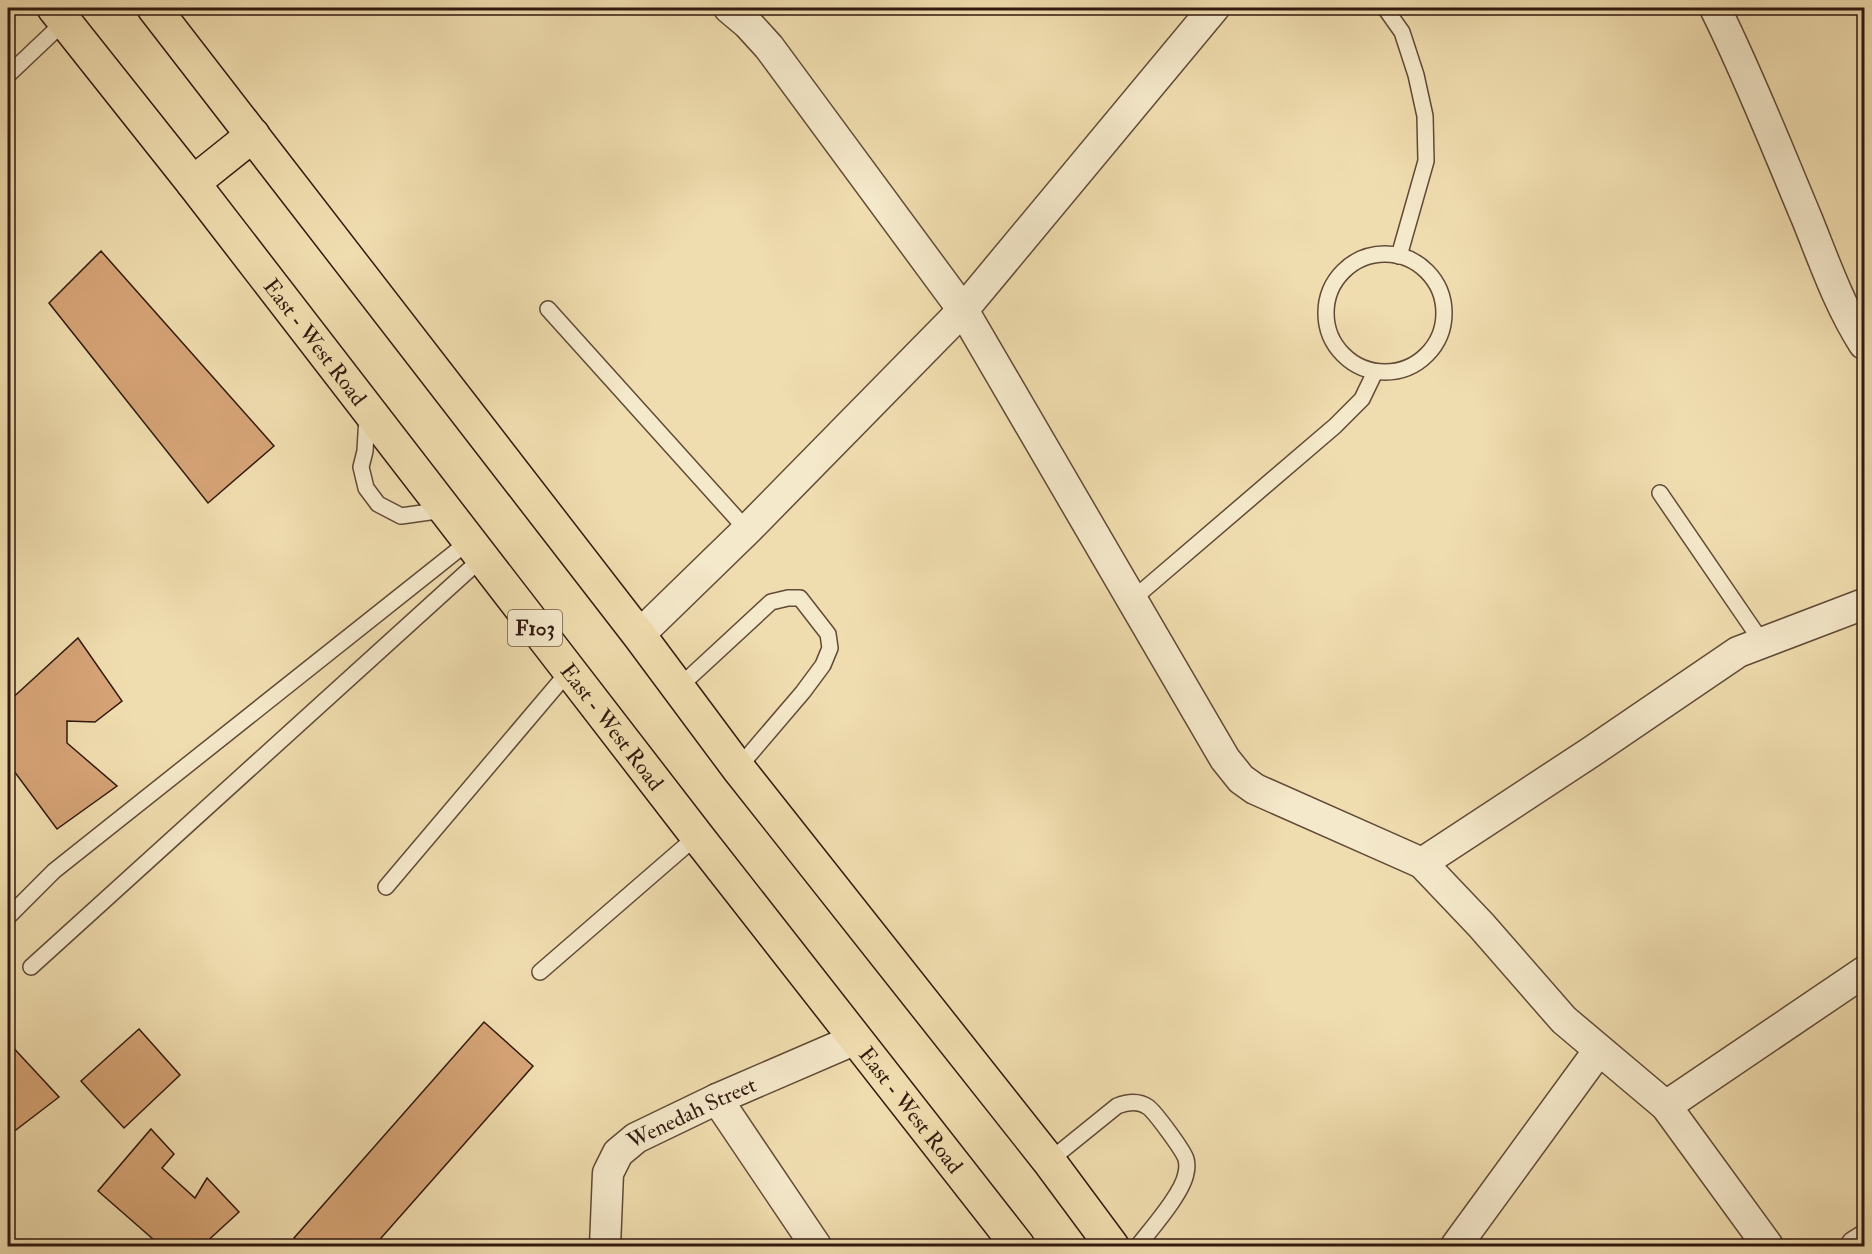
<svg xmlns="http://www.w3.org/2000/svg" width="1872" height="1254" font-family="'IM FELL Double Pica',serif">
  <style>
    .building { fill: #d6a476; stroke: #31190f; stroke-width: 1.5 }
    .lines { fill: none; stroke-linecap: round; stroke-linejoin: round }
    .lane-casing { stroke: #614a37; stroke-width: 18 }
    .street-casing { stroke: #614a37; stroke-width: 33 }
    .primary-casing { stroke: #31190f; stroke-width: 36 }
    .lane { stroke: #f5e9cb; stroke-width: 15 }
    .street { stroke: #f5e9cb; stroke-width: 30 }
    .primary { stroke: #f0ddaf; stroke-width: 33 }
    .labels { text-anchor: middle; stroke-width: 4.5; stroke-linejoin: round; paint-order: stroke }
    .shield { fill: #f5e9cb; stroke: #6c5747; stroke-width: 1.5 }
    .shield-label { font-size: 21px; font-weight: bold; fill: #31190f }
    .street-label { font-size: 22px; fill: #31190f; stroke: #f5e9cb }
  </style>
  <rect width="100%" height="100%" fill="#f0ddaf"/>
  <filter id="stains"><feTurbulence type="fractalNoise" baseFrequency=".00333" numOctaves="4"/><feColorMatrix values="0 0 0 0 .2 0 0 0 0 .09 0 0 0 0 .02 0 0 0 .5 -.17"/></filter>
  <radialGradient id="worn" r=".72"><stop offset=".6" stop-color="#630" stop-opacity="0"/><stop offset="1" stop-color="#630" stop-opacity=".3"/></radialGradient>
  <!-- building -->
  <g class="building">
    <path d="M 101,251 L 274,446 L 208,503 L 49,303 Z"/>
    <path d="M 78,638 L 122,701 L 95,722 L 67,721 L 67,743 L 117,786 L 57,829 L 8,763 L 8,702 Z"/>
    <path d="M 484,1022 L 533,1066 L 374,1246 L 303,1246 L 294,1238 Z"/>
    <path d="M 139,1029 L 180,1075 L 124,1128 L 81,1081 Z"/>
    <path d="M 8,1042 L 59,1097 L 8,1136 Z"/>
    <path d="M 151,1129 L 174,1154 L 162,1168 L 195,1198 L 207,1178 L 239,1212 L 202,1246 L 161,1246 L 98,1191 Z"/>
  </g>
  <g class="lines">
    <!-- lane casing -->
    <g class="lane-casing">
      <g id="lane">
        <path d="M 1385,8 L 1402,32 L 1416,75 L 1425,116 L 1426,161 L 1399,256"/>
        <path d="M 8,75 L 65,21"/>
        <circle cx="1385" cy="313" r="59"/>
        <path d="M 548,309 L 747,530"/>
        <path d="M 367,416 L 365,451 L 361,467 L 366,488 L 378,504 L 401,516 L 444,510"/>
        <path d="M 1660,493 L 1762,642"/>
        <path d="M 1133,599 L 1335,426 L 1362,399 L 1375,372"/>
        <path d="M 678,688 L 771,602 L 788,598 L 800,598 L 828,634 L 830,648 L 823,665 L 803,692 L 738,768"/>
        <path d="M 386,887 L 569,671"/>
        <path d="M 8,917 L 54,871 L 468,542"/>
        <path d="M 31,967 L 481,559"/>
        <path d="M 540,972 L 697,836"/>
        <path d="M 1049,1161 L 1117,1106 C 1127,1102 1138,1100 1148,1107 C 1155,1112 1183,1150 1186,1159 C 1187,1163 1187,1169 1186,1173 C 1183,1193 1151,1229 1138,1246"/>
      </g>
    </g>
    <!-- street casing -->
    <g class="street-casing">
      <g id="street">
        <path d="M 729,8 L 748,24 L 769,47 L 963,310 L 1225,759 L 1241,779 L 1255,789 L 1422,863 L 1481,925 L 1564,1020 L 1666,1106 L 1768,1246"/>
        <path d="M 1715,8 C 1749,76 1777,148 1807,219 C 1824,261 1839,305 1864,344"/>
        <path d="M 639,635 L 747,530 L 963,310 L 1214,8"/>
        <path d="M 1422,863 L 1591,752 L 1738,652 L 1864,604"/>
        <path d="M 717,1099 L 816,1246"/>
        <path d="M 1666,1106 L 1864,972"/>
        <path id="s1" d="M 605,1246 L 608,1173 L 618,1153 L 636,1138 L 717,1099 L 856,1039"/>
        <path d="M 1456,1246 L 1599,1050"/>
        <path d="M 1856,1246 L 1864,1241"/>
      </g>
    </g>
    <!-- primary casing -->
    <g class="primary-casing">
      <g id="primary">
        <path id="s2" d="M 54,8 L 193,183 L 697,836 L 1018,1246"/>
        <path d="M 154,8 L 639,635 L 738,768 L 1049,1161 L 1112,1246"/>
        <path d="M 193,183 L 253,135"/>
      </g>
    </g>
    <!-- lane -->
    <use href="#lane" class="lane"/>
    <!-- street -->
    <use href="#street" class="street"/>
    <!-- primary -->
    <use href="#primary" class="primary"/>
  </g>
  <g class="labels">
    <!-- shield labels -->
    <rect class="shield" x="508" y="610" width="54" height="36" rx="4.5"/>
    <g class="shield-label">
      <text x="535" y="635">F103</text>
    </g>
    <!-- street labels -->
    <g class="street-label">
      <text dy="8" stroke="none"><textPath href="#s2" startOffset="424">East - West Road</textPath></text>
      <text dy="8" stroke="none"><textPath href="#s2" startOffset="910">East - West Road</textPath></text>
      <text dy="8" stroke="none"><textPath href="#s2" startOffset="1396">East - West Road</textPath></text>
      <text dy="8" stroke="none"><textPath href="#s1" startOffset="180">Wenedah Street</textPath></text>
    </g>
  </g>
  <!-- margin -->
  <rect width="1872" height="1254" fill="none" stroke="#f0ddaf" stroke-width="30"/>
  <rect x="9" y="9" width="1854" height="1236" fill="none" stroke="#31190f" stroke-width="3"/>
  <rect x="15" y="15" width="1842" height="1224" fill="none" stroke="#31190f" stroke-width="1.5"/>
  <rect width="100%" height="100%" filter="url(#stains)"/>
  <rect width="100%" height="100%" fill="url(#worn)"/>
</svg>
